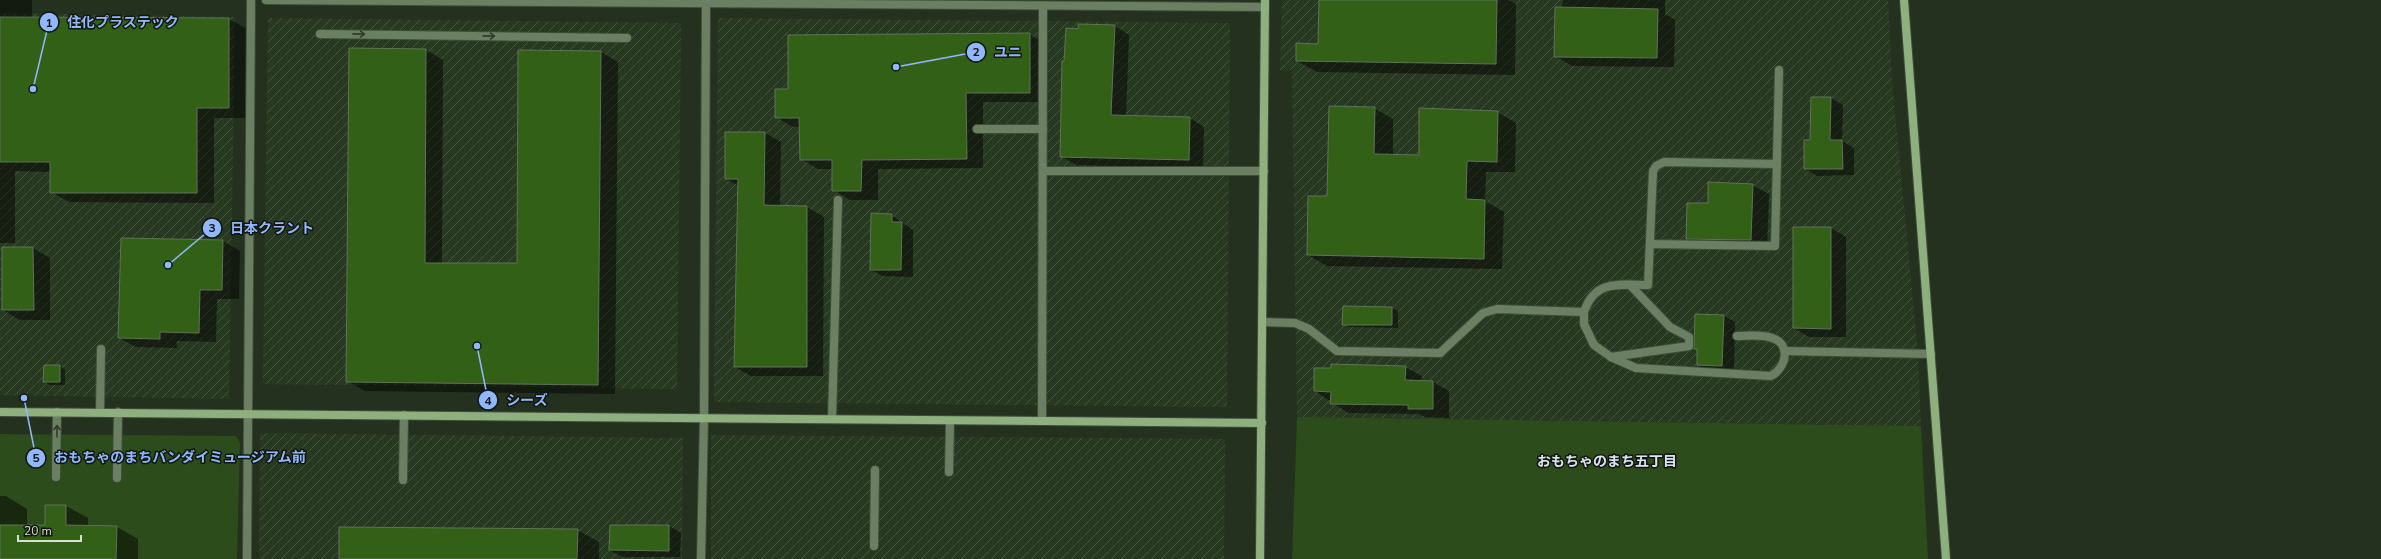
<svg xmlns="http://www.w3.org/2000/svg" width="2381" height="559" font-family="'Nunito Sans','Noto Sans JP',sans-serif">
  <style>
    .industrial { fill: url(#industrial-furrows) }
    .green { fill: #2c4c1b }
    .shadow { fill: #0007 }
    .building { fill: #326016; stroke: #62715c }
    .lines { fill: none; stroke-linecap: round; stroke-linejoin: round }
    .lane-casing { stroke: #414d3c; stroke-width: 10 }
    .street-casing { stroke: #414d3c; stroke-width: 10 }
    .secondary-casing { stroke: #414d3c; stroke-width: 10 }
    .lane { stroke: #6b8062; stroke-width: 8 }
    .street { stroke: #6b8062; stroke-width: 8 }
    .secondary { stroke: #8eb07f; stroke-width: 8 }
    .oneway { stroke: #303c2c }
    .labels { text-anchor: middle; stroke-width: 3; stroke-linejoin: round; paint-order: stroke }
    .neighbourhood-label { font-size: 14px; font-weight: bold; fill: #dce4f1; stroke: #11170f }
    .leader { fill: none; stroke: #91b8fd; stroke-width: 1.5 }
    .callout-dot { fill: #91b8fd; stroke: #11170f; stroke-width: 1.5 }
    .mark-label { font-size: 12px; text-anchor: middle; font-weight: bold; fill: #111 }
    .callout-label { font-size: 14px; text-anchor: middle; font-weight: bold; fill: #91b8fd; stroke: #11170f; stroke-width: 3; stroke-linejoin: round; paint-order: stroke }
  </style>
  <defs>
    <pattern id="industrial-furrows" width="10" height="10" patternUnits="userSpaceOnUse"><rect width="10" height="10" fill="#283921"/><path d="M-1 1l2-2M0 10L10 0M9 11l2-2" fill="none" stroke="#465540"/></pattern>
  </defs>
  <rect width="100%" height="100%" fill="#24311f"/>
  <!-- industrial -->
  <g class="industrial">
    <path d="M 1282,0 L 1888,0 L 1892,81 L 1918,353 L 1921,426 L 1297,417 L 1292,70 L 1280,71 Z"/>
    <path d="M 0,13 L 235,17 L 229,399 L 0,395 Z"/>
    <path d="M 268,18 L 681,23 L 677,389 L 263,384 Z"/>
    <path d="M 718,18 L 1230,23 L 1227,407 L 714,402 Z"/>
    <path d="M 260,433 L 683,438 L 682,559 L 259,559 Z"/>
    <path d="M 711,435 L 1225,439 L 1224,559 L 711,559 Z"/>
  </g>
  <!-- green -->
  <g class="green">
    <path d="M 1297,417 L 1921,426 L 1928,559 L 1292,559 Z"/>
    <path d="M 0,434 L 236,436 L 240,443 L 237,559 L 0,559 Z"/>
  </g>
  <!-- shadow -->
  <g class="shadow">
    <path d="M 0,0 L 32,0 L 32,18 L 229,19 L 247,29 L 246,118 L 214,118 L 214,203 L 69,202 L 51,192 L 51,172 L 15,171 L 15,243 L 0,243 Z"/>
    <path d="M 1320,0 L 1509,0 L 1516,4 L 1515,75 L 1317,72 L 1297,61 L 1319,45 Z"/>
    <path d="M 1563,0 L 1665,0 L 1665,14 L 1675,20 L 1674,67 L 1572,66 L 1555,56 Z"/>
    <path d="M 1115,26 L 1129,35 L 1126,117 L 1190,118 L 1204,127 L 1203,168 L 1076,165 L 1061,156 L 1065,62 Z"/>
    <path d="M 1029,34 L 1046,44 L 1047,102 L 983,102 L 983,168 L 878,169 L 878,200 L 850,200 L 833,190 L 833,169 L 818,169 L 801,159 L 801,127 L 793,127 L 776,117 L 789,90 Z"/>
    <path d="M 350,49 L 426,50 L 443,60 L 442,264 L 518,264 L 601,52 L 618,62 L 615,394 L 365,391 L 347,381 Z"/>
    <path d="M 1812,98 L 1831,98 L 1843,105 L 1842,141 L 1854,148 L 1854,175 L 1817,176 L 1805,169 L 1811,141 Z"/>
    <path d="M 1374,108 L 1393,119 L 1393,156 L 1420,156 L 1497,112 L 1516,123 L 1515,172 L 1486,172 L 1485,201 L 1504,212 L 1502,269 L 1327,266 L 1308,255 L 1328,197 Z"/>
    <path d="M 765,133 L 781,142 L 780,207 L 807,207 L 824,217 L 823,376 L 751,376 L 735,367 L 739,186 L 726,179 Z"/>
    <path d="M 1752,185 L 1769,194 L 1767,249 L 1703,247 L 1687,238 L 1709,204 Z"/>
    <path d="M 891,215 L 913,230 L 913,277 L 883,276 L 871,270 Z"/>
    <path d="M 1831,228 L 1846,237 L 1846,337 L 1809,337 L 1794,328 Z"/>
    <path d="M 223,241 L 240,251 L 239,299 L 217,299 L 216,342 L 177,341 L 177,348 L 136,347 L 119,338 Z"/>
    <path d="M 3,248 L 33,248 L 50,258 L 50,320 L 20,320 L 3,310 Z"/>
    <path d="M 1344,307 L 1392,308 L 1398,311 L 1398,328 L 1349,327 L 1343,324 Z"/>
    <path d="M 1724,316 L 1735,322 L 1734,372 L 1710,372 L 1698,365 L 1698,350 L 1695,348 Z"/>
    <path d="M 60,366 L 65,370 L 65,385 L 50,385 L 44,382 Z"/>
    <path d="M 1405,367 L 1422,376 L 1422,381 L 1433,382 L 1449,391 L 1449,418 L 1425,417 L 1419,414 L 1348,413 L 1315,391 Z"/>
    <path d="M 0,496 L 6,496 L 27,509 L 27,526 L 46,526 L 66,506 L 88,518 L 88,526 L 117,527 L 138,539 L 138,559 L 0,559 Z"/>
    <path d="M 669,526 L 681,533 L 680,557 L 622,557 L 610,550 Z"/>
    <path d="M 577,530 L 599,542 L 599,559 L 340,559 Z"/>
  </g>
  <!-- building -->
  <g class="building">
    <path d="M 1319,0 L 1497,0 L 1496,64 L 1296,61 L 1296,43 L 1318,44 Z"/>
    <path d="M 1555,7 L 1658,9 L 1657,58 L 1554,57 Z"/>
    <path d="M 0,17 L 229,18 L 229,108 L 197,108 L 197,193 L 50,193 L 50,162 L 0,162 Z"/>
    <path d="M 1078,24 L 1115,25 L 1111,115 L 1190,117 L 1189,160 L 1060,157 L 1062,61 L 1064,61 L 1066,28 L 1078,29 Z"/>
    <path d="M 1030,33 L 1030,93 L 966,93 L 967,159 L 862,160 L 861,191 L 832,191 L 832,160 L 800,160 L 799,118 L 775,118 L 775,89 L 788,89 L 788,35 Z"/>
    <path d="M 349,48 L 426,49 L 425,263 L 517,263 L 518,50 L 601,51 L 598,385 L 346,382 Z"/>
    <path d="M 1811,97 L 1831,97 L 1830,140 L 1842,140 L 1843,169 L 1804,169 L 1804,140 L 1810,140 Z"/>
    <path d="M 1329,106 L 1375,107 L 1374,154 L 1419,155 L 1419,108 L 1498,111 L 1497,162 L 1467,161 L 1466,199 L 1485,200 L 1484,259 L 1307,255 L 1308,196 L 1327,196 Z"/>
    <path d="M 725,132 L 765,132 L 764,205 L 807,206 L 807,367 L 734,367 L 738,179 L 725,179 Z"/>
    <path d="M 1708,182 L 1753,184 L 1751,240 L 1686,239 L 1687,203 L 1708,203 Z"/>
    <path d="M 871,213 L 892,214 L 892,222 L 902,222 L 901,270 L 870,270 Z"/>
    <path d="M 1793,227 L 1831,227 L 1831,329 L 1793,328 Z"/>
    <path d="M 121,238 L 223,240 L 222,290 L 200,290 L 199,333 L 160,332 L 160,339 L 118,338 Z"/>
    <path d="M 2,247 L 33,247 L 34,310 L 2,310 Z"/>
    <path d="M 1343,306 L 1392,307 L 1392,325 L 1342,325 Z"/>
    <path d="M 1695,314 L 1724,315 L 1722,366 L 1697,365 L 1697,349 L 1694,349 Z"/>
    <path d="M 1331,364 L 1406,366 L 1405,380 L 1433,381 L 1433,409 L 1408,409 L 1408,405 L 1330,404 L 1331,392 L 1314,391 L 1314,368 L 1331,368 Z"/>
    <path d="M 44,365 L 60,365 L 60,382 L 43,382 Z"/>
    <path d="M 45,505 L 66,505 L 66,525 L 117,526 L 116,559 L 0,559 L 0,525 L 45,525 Z"/>
    <path d="M 610,525 L 669,525 L 669,551 L 609,550 Z"/>
    <path d="M 339,527 L 578,529 L 577,559 L 339,559 Z"/>
  </g>
  <g class="lines">
    <!-- lane casing -->
    <g class="lane-casing">
      <g id="lane">
        <path d="M 320,34 L 627,38"/>
        <path d="M 977,129 L 1043,129"/>
        <path d="M 1043,171 L 1264,171"/>
        <path d="M 1650,244 L 1775,246 L 1779,70"/>
        <path d="M 1584,312 L 1584,324 L 1594,345 L 1611,357 L 1636,368 L 1771,376 C 1786,368 1792,344 1772,338 C 1762,334 1747,336 1737,336"/>
        <path d="M 1262,322 L 1295,323 L 1309,329 L 1337,351 L 1440,353 L 1483,313 L 1497,309 L 1584,312 C 1595,279 1619,285 1648,285 L 1653,171 L 1656,166 L 1664,162 L 1777,164"/>
        <path d="M 1785,351 L 1931,354"/>
        <path d="M 1611,357 L 1689,346 L 1689,337 L 1670,327 L 1630,285"/>
        <path d="M 100,412 L 101,349"/>
        <path d="M 832,419 L 838,200"/>
        <path d="M 1042,421 L 1043,6"/>
        <path d="M 949,472 L 950,421"/>
        <path d="M 56,477 L 57,412"/>
        <path d="M 117,478 L 118,412"/>
        <path d="M 403,480 L 404,415"/>
        <path d="M 874,546 L 875,470"/>
      </g>
    </g>
    <!-- street casing -->
    <g class="street-casing">
      <g id="street">
        <path d="M 266,0 L 1265,7"/>
        <path d="M 247,559 L 251,0"/>
        <path d="M 701,559 L 704,418 L 706,1"/>
      </g>
    </g>
    <!-- secondary casing -->
    <g class="secondary-casing">
      <g id="secondary">
        <path d="M 1904,0 L 1946,559"/>
        <path d="M 0,412 L 1262,423"/>
        <path d="M 1260,559 L 1265,0"/>
      </g>
    </g>
    <!-- lane -->
    <use href="#lane" class="lane"/>
    <!-- street -->
    <use href="#street" class="street"/>
    <!-- secondary -->
    <use href="#secondary" class="secondary"/>
  </g>
  <!-- one-way arrows -->
  <defs><path id="oneway-shaft" d="M-6 0H5M1.5-3L5.5 0L1.5 3" fill="none" stroke-width="1.6" stroke-linecap="round" stroke-linejoin="round"/></defs>
  <g class="oneway">
    <use href="#oneway-shaft" transform="translate(359 34) rotate(1)"/>
    <use href="#oneway-shaft" transform="translate(489 36) rotate(1)"/>
    <use href="#oneway-shaft" transform="translate(57 431) rotate(-90)"/>
  </g>
  <g class="labels">
    <!-- neighbourhood labels -->
    <g class="neighbourhood-label">
      <text x="1607" y="466">おもちゃのまち五丁目</text>
    </g>
  </g>
  <!-- callouts -->
  <path class="leader" d="M33 89L49 22M896 67L976 52M168 265L212 228M477 346L488 400M24 398L36 458"/>
  <g class="callout-dot">
    <circle cx="33" cy="89" r="4"/>
    <circle cx="896" cy="67" r="4"/>
    <circle cx="168" cy="265" r="4"/>
    <circle cx="477" cy="346" r="4"/>
    <circle cx="24" cy="398" r="4"/>
    <circle cx="49" cy="22" r="10"/>
    <circle cx="976" cy="52" r="10"/>
    <circle cx="212" cy="228" r="10"/>
    <circle cx="488" cy="400" r="10"/>
    <circle cx="36" cy="458" r="10"/>
  </g>
  <g class="mark-label">
    <text x="49" y="27">1</text>
    <text x="976" y="56">2</text>
    <text x="212" y="232">3</text>
    <text x="488" y="405">4</text>
    <text x="36" y="462">5</text>
  </g>
  <g class="callout-label">
    <text x="123" y="27">住化プラステック</text>
    <text x="1008" y="57">ユニ</text>
    <text x="272" y="233">日本クラント</text>
    <text x="527" y="405">シーズ</text>
    <text x="180" y="462">おもちゃのまちバンダイミュージアム前</text>
  </g>
  <!-- scale -->
  <path d="M18 535v6h63v-6" fill="none" stroke="#d7dfd3" stroke-width="2"/>
  <text x="24" y="535" font-size="12" fill="#d7dfd3" stroke="#11170f" stroke-width="3" paint-order="stroke">20 m</text>
</svg>
